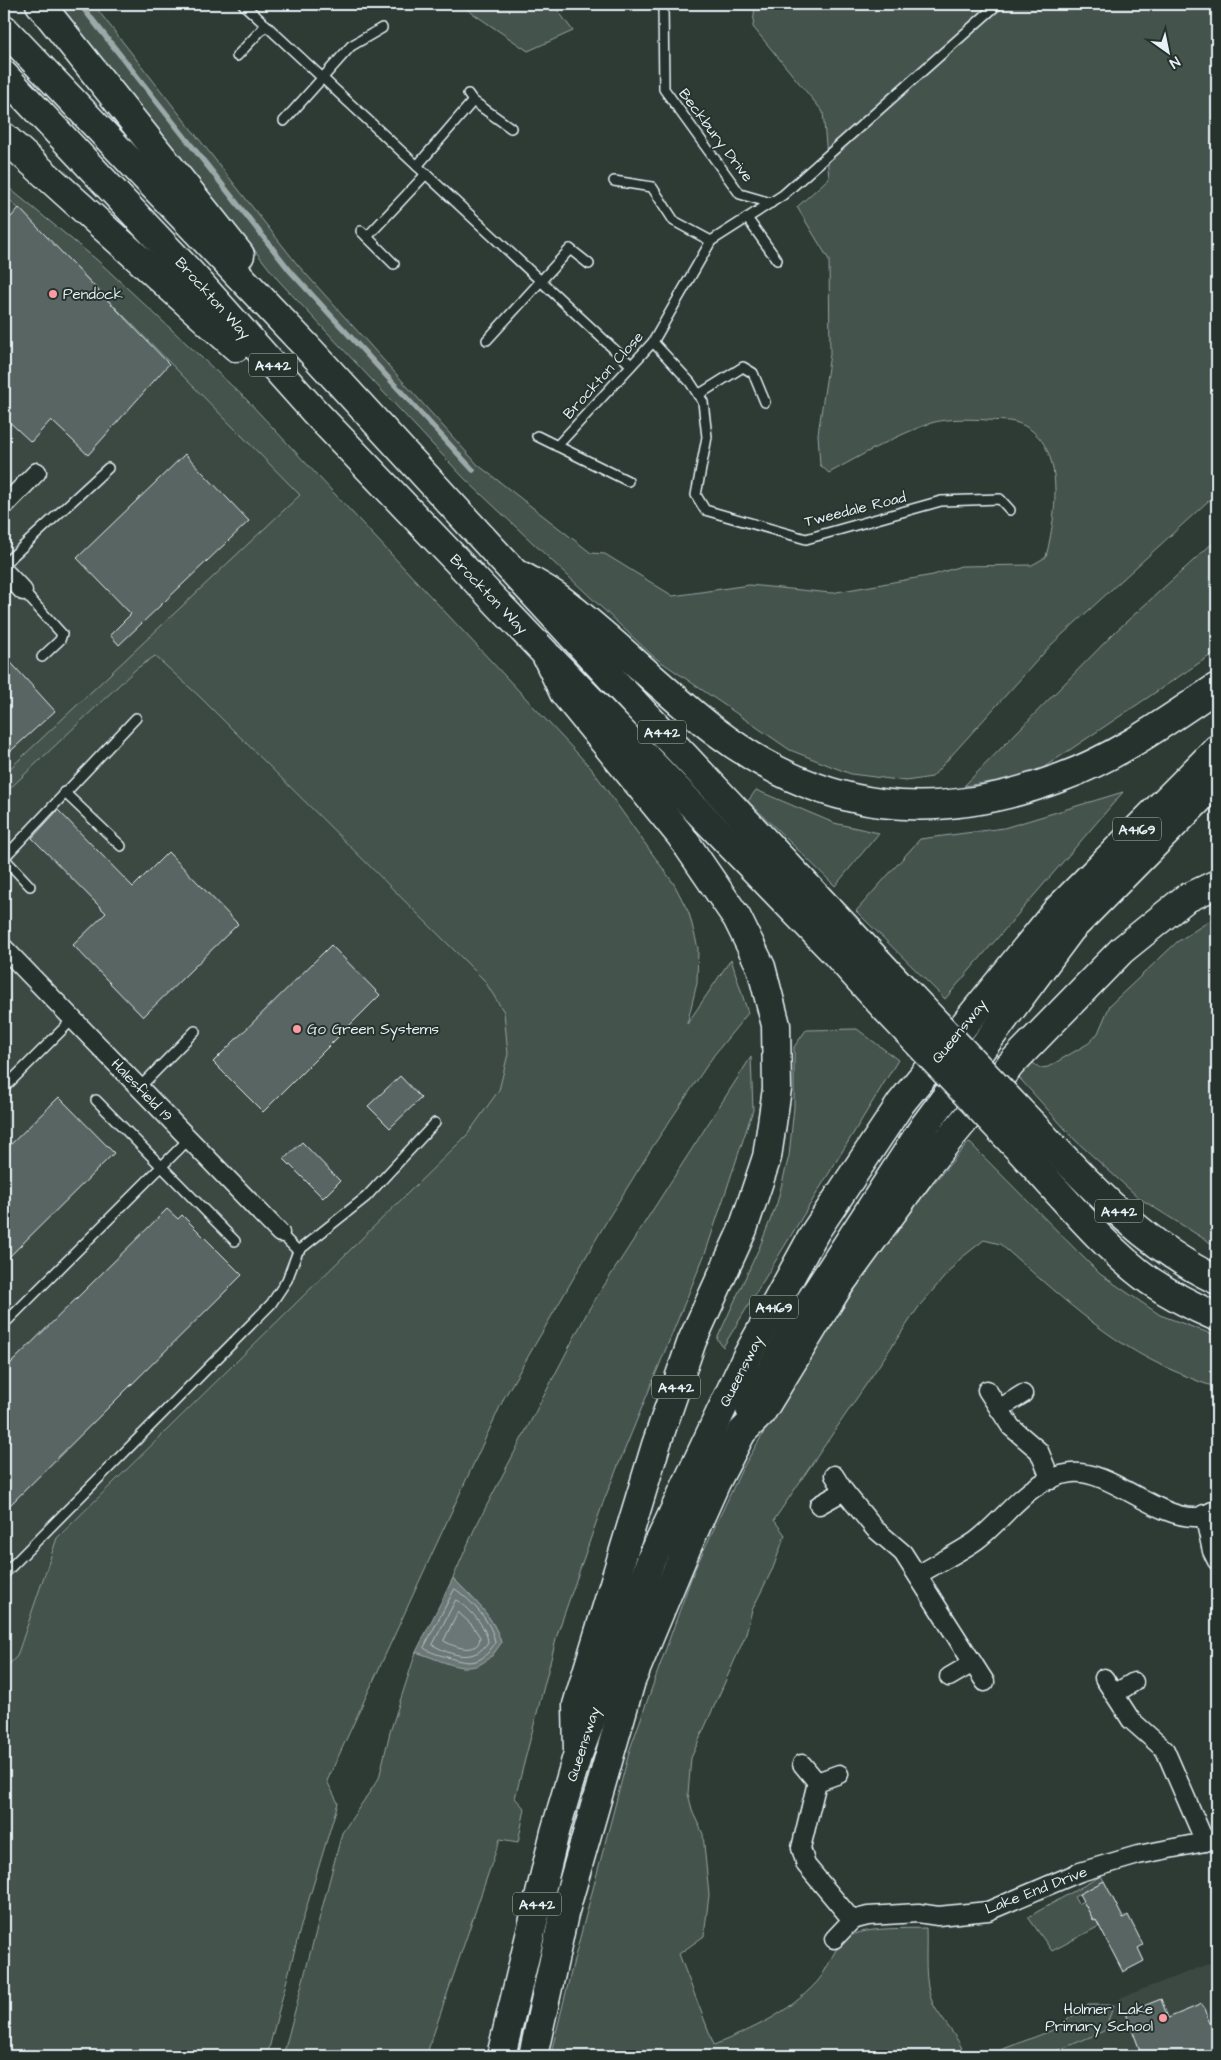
<svg xmlns="http://www.w3.org/2000/svg" width="1221" height="2060" font-family="'Architects Daughter',sans-serif">
  <style>
    .built { fill: #3b4843 }
    .green { fill: #45524e; stroke: #96a2a3 }
    .water { fill: #6b7775; stroke: #9da8a9 }
    .lines { fill: none; stroke-linecap: round; stroke-linejoin: round }
    .shore { stroke: #b6c0c4; stroke-width: 1 }
    .stream { stroke: #9da8a9; stroke-width: 5.5 }
    .building { fill: #596563; stroke: #e8f1f8 }
    .lane-casing { stroke: #e8f1f8; stroke-width: 12 }
    .street-casing { stroke: #e8f1f8; stroke-width: 21 }
    .primary-casing { stroke: #e8f1f8; stroke-width: 31 }
    .highway-casing { stroke: #e8f1f8; stroke-width: 31 }
    .lane { stroke: #26332d; stroke-width: 9 }
    .street { stroke: #26332d; stroke-width: 18 }
    .primary { stroke: #26332d; stroke-width: 28 }
    .highway { stroke: #26332d; stroke-width: 28 }
    .primary-bridge-casing { stroke: #e8f1f8; stroke-width: 31; stroke-linecap: butt }
    .highway-bridge-casing { stroke: #e8f1f8; stroke-width: 31; stroke-linecap: butt }
    .primary-bridge { stroke: #26332d; stroke-width: 28 }
    .highway-bridge { stroke: #26332d; stroke-width: 28 }
    .poi-dot { fill: #ff9aa2; stroke: #26332d; stroke-width: 2 }
    .labels { text-anchor: middle; stroke-width: 4; stroke-linejoin: round; paint-order: stroke }
    .shield { fill: #26332d; stroke: #aeb8bb; stroke-width: 1 }
    .shield-label { font-size: 14px; font-weight: bold; fill: #e8f1f8 }
    .street-label { font-size: 15px; fill: #e8f1f8; stroke: #26332d }
    .poi-label { font-size: 15px; fill: #e8f1f8; stroke: #26332d; text-anchor: start }
  </style>
  <rect width="100%" height="100%" fill="#2e3b35"/>
  <filter id="ink" filterUnits="userSpaceOnUse"><feTurbulence type="fractalNoise" baseFrequency=".02" numOctaves="2"/><feDisplacementMap in="SourceGraphic" scale="10" xChannelSelector="R" yChannelSelector="G"/><feConvolveMatrix kernelMatrix="1 2 1 2 8 2 1 2 1" color-interpolation-filters="sRGB"/></filter>
  <g filter="url(#ink)">
    <!-- built -->
    <g class="built">
      <path d="M 4,194 L 301,495 L 4,774 Z"/>
      <path d="M 155,655 L 200,697 L 484,980 L 504,1012 L 508,1054 L 499,1090 L 467,1135 L 57,1537 L 17,1656 L 4,1670 L 4,794 L 136,669 Z"/>
      <path d="M 1217,1961 L 1217,2056 L 1045,2056 L 1104,2031 L 1114,2005 L 1122,1997 Z"/>
    </g>
    <!-- green -->
    <g class="green">
      <path d="M 59,4 L 93,4 L 297,264 L 478,465 L 591,553 L 605,554 L 673,596 L 749,585 L 831,593 L 933,575 L 961,566 L 1032,565 L 1046,557 C 1056,515 1069,439 1015,422 C 1007,420 996,421 988,420 C 971,419 948,418 931,423 C 896,435 862,455 829,473 L 820,465 L 818,434 L 830,354 L 829,260 L 797,207 L 829,178 L 823,112 L 753,27 L 755,4 L 1217,4 L 1217,493 L 1052,644 L 932,777 L 906,781 L 851,774 L 790,750 L 654,657 L 464,478 L 279,281 Z"/>
      <path d="M 459,4 L 553,4 L 573,31 L 528,51 Z"/>
      <path d="M 4,184 L 97,260 L 246,399 L 591,768 L 674,884 L 689,913 L 698,948 L 697,983 L 687,1024 L 731,959 L 748,1013 L 714,1055 L 653,1146 L 609,1217 L 504,1398 L 327,1781 L 338,1803 L 302,1922 L 267,2056 L 4,2056 L 4,1670 L 17,1656 L 57,1538 L 467,1135 L 499,1090 L 508,1054 L 504,1012 L 484,980 L 200,697 L 155,656 L 136,669 L 4,794 L 4,774 L 300,495 L 4,194 Z"/>
      <path d="M 1217,539 L 1217,651 L 1031,776 L 964,786 L 1115,632 Z"/>
      <path d="M 756,790 L 834,823 L 879,833 L 835,886 L 748,801 Z"/>
      <path d="M 1123,792 L 945,999 L 856,911 L 920,839 L 1004,828 Z"/>
      <path d="M 1217,916 L 1217,1247 L 1139,1198 L 1075,1140 L 1014,1072 L 1026,1058 L 1040,1068 L 1048,1067 L 1089,1043 L 1098,1033 L 1110,1005 L 1177,942 Z"/>
      <path d="M 857,1029 L 898,1060 L 723,1347 L 717,1339 L 760,1246 L 777,1203 L 789,1156 L 794,1107 L 794,1047 L 806,1030 Z"/>
      <path d="M 751,1057 L 753,1110 L 706,1251 L 604,1500 L 558,1632 L 515,1798 L 525,1809 L 518,1842 L 500,1839 L 426,2056 L 283,2056 L 342,1833 L 379,1778 L 390,1732 L 416,1652 L 462,1667 L 492,1656 L 501,1643 C 494,1616 472,1598 453,1578 L 474,1530 L 589,1309 Z"/>
      <path d="M 969,1142 L 1100,1274 L 1160,1315 L 1217,1336 L 1217,1387 C 1202,1384 1189,1377 1174,1371 C 1106,1342 1056,1292 1000,1244 L 984,1240 L 960,1259 L 920,1305 L 774,1520 L 785,1535 L 773,1568 L 752,1610 L 745,1637 L 691,1758 L 688,1794 L 693,1813 L 703,1834 L 709,1895 L 704,1936 L 679,1954 L 714,2045 C 754,2028 786,2015 817,1982 C 828,1970 832,1951 844,1940 C 859,1926 905,1929 926,1928 C 927,1952 923,1982 933,2004 C 943,2023 958,2035 965,2056 L 557,2056 L 552,2049 L 573,1964 L 630,1749 L 693,1573 L 742,1469 L 790,1389 L 894,1229 Z"/>
      <path d="M 1101,1876 L 1104,1881 L 1074,1897 L 1078,1904 L 1083,1901 L 1094,1921 L 1104,1916 L 1107,1922 L 1052,1951 L 1028,1917 Z"/>
      <path d="M 1088,2005 L 1114,2005 L 1104,2031 L 1045,2056 L 985,2056 L 1053,2030 Z"/>
    </g>
    <!-- water -->
    <path class="water" d="M 453,1578 C 472,1598 494,1616 501,1643 C 476,1683 453,1664 416,1652 Z"/>
    <g class="lines">
      <!-- shore -->
      <g class="shore">
        <path d="M 455,1589 C 471,1600 493,1623 495,1643 C 481,1665 471,1665 447,1657 C 440,1655 431,1653 424,1648 Z"/>
        <path d="M 456,1600 C 468,1606 487,1627 488,1642 C 475,1663 452,1656 433,1645 Z"/>
        <path d="M 458,1612 L 472,1625 L 480,1637 C 479,1656 454,1647 444,1641 Z"/>
      </g>
      <!-- stream -->
      <path class="stream" d="M 80,4 L 291,272 L 473,470"/>
    </g>
    <!-- building -->
    <g class="building">
      <path d="M 19,208 L 169,364 L 88,455 L 51,420 L 31,442 L 4,417 L 4,225 Z"/>
      <path d="M 185,454 L 249,521 L 119,645 L 110,635 L 131,614 L 77,558 Z"/>
      <path d="M 4,655 L 55,711 L 4,757 Z"/>
      <path d="M 58,810 L 133,887 L 168,852 L 238,924 L 143,1017 L 73,945 L 106,913 L 32,838 Z"/>
      <path d="M 331,945 L 380,995 L 263,1112 L 213,1062 Z"/>
      <path d="M 400,1076 L 421,1098 L 390,1128 L 368,1106 Z"/>
      <path d="M 59,1097 L 114,1153 L 4,1262 L 4,1151 Z"/>
      <path d="M 302,1142 L 340,1181 L 323,1198 L 284,1159 Z"/>
      <path d="M 167,1209 L 178,1219 L 182,1215 L 242,1275 L 4,1511 L 4,1370 Z"/>
      <path d="M 1104,1881 L 1123,1918 L 1128,1915 L 1143,1945 L 1138,1948 L 1144,1961 L 1123,1972 L 1096,1920 L 1094,1921 L 1079,1894 Z"/>
      <path d="M 1161,1999 L 1168,2018 L 1202,2004 L 1214,2033 L 1217,2032 L 1217,2056 L 1142,2056 L 1126,2013 Z"/>
    </g>
    <g class="lines">
      <!-- lane casing -->
      <g class="lane-casing">
        <g id="lane">
          <path d="M 243,4 L 631,365"/>
          <path d="M 663,4 L 664,89 L 740,194 L 771,203"/>
          <path d="M 237,56 L 266,25"/>
          <path d="M 468,94 L 473,101 L 511,128"/>
          <path d="M 284,121 L 351,46 L 382,28"/>
          <path d="M 417,166 L 473,101"/>
          <path d="M 614,181 L 652,187 L 674,221 L 711,241"/>
          <path d="M 747,218 L 777,260"/>
          <path d="M 361,231 L 394,264"/>
          <path d="M 367,237 L 426,174"/>
          <path d="M 487,340 L 570,249 L 589,264"/>
          <path d="M 653,342 L 690,382 L 703,402 L 707,437 L 696,495 L 705,510 L 806,539 L 941,501 L 1000,499 L 1010,510"/>
          <path d="M 698,395 L 743,367 L 753,373 L 765,402"/>
          <path d="M 537,436 L 628,481"/>
          <path d="M 557,446 L 653,342 L 711,241 L 783,195 L 998,4"/>
          <path d="M 4,564 L 108,468"/>
          <path d="M 23,591 L 62,634 L 60,640 L 42,657"/>
          <path d="M 64,792 L 121,846"/>
          <path d="M 4,858 L 136,718"/>
          <path d="M 4,858 L 30,886"/>
          <path d="M 4,1088 L 73,1019"/>
          <path d="M 139,1088 L 195,1031"/>
          <path d="M 96,1100 L 235,1241"/>
          <path d="M 298,1251 L 366,1197 L 435,1123"/>
          <path d="M 4,1324 L 189,1139"/>
          <path d="M 4,1574 L 271,1304 L 287,1280 L 298,1251 L 280,1233"/>
        </g>
      </g>
      <!-- street casing -->
      <g class="street-casing">
        <g id="street">
          <path d="M 4,506 L 37,472"/>
          <path d="M 4,571 L 23,591"/>
          <path d="M 4,948 L 280,1233"/>
          <path d="M 987,1390 L 1011,1427 L 1039,1451 L 1051,1480"/>
          <path d="M 999,1409 L 1023,1394"/>
          <path d="M 834,1475 L 844,1491 L 875,1529 L 903,1553 L 985,1682"/>
          <path d="M 819,1505 L 844,1491"/>
          <path d="M 1204,1514 L 1212,1551 L 1217,1561"/>
          <path d="M 918,1575 C 937,1563 959,1553 977,1540 C 1008,1516 1029,1478 1072,1473 C 1109,1469 1157,1519 1196,1517 C 1203,1517 1211,1511 1217,1509"/>
          <path d="M 949,1677 L 973,1663"/>
          <path d="M 1104,1678 L 1131,1720 L 1165,1750 L 1205,1842"/>
          <path d="M 1114,1694 L 1134,1682"/>
          <path d="M 802,1764 L 817,1782"/>
          <path d="M 839,1774 L 817,1782 L 801,1848 L 806,1865 L 852,1920 L 868,1916 L 918,1913 L 938,1916 L 988,1911 L 1080,1872 L 1138,1855 L 1205,1842 L 1217,1837"/>
          <path d="M 834,1939 L 852,1920"/>
        </g>
      </g>
      <!-- primary casing -->
      <g class="primary-casing">
        <g id="primary">
          <path d="M 522,576 C 534,583 548,590 560,599 C 614,640 661,689 715,731 C 825,814 934,825 1062,777 C 1117,757 1168,720 1217,687"/>
          <path d="M 550,658 L 838,956 L 886,1009"/>
          <path d="M 1013,1143 C 1054,1186 1102,1247 1150,1281 C 1171,1295 1194,1307 1217,1317"/>
          <path d="M 750,1409 L 798,1320 L 925,1125 L 1071,929 L 1217,781"/>
          <path d="M 579,1752 L 651,1560 L 746,1358 L 815,1232 L 901,1103 L 1057,910 L 1217,749"/>
        </g>
      </g>
      <!-- highway casing -->
      <g class="highway-casing">
        <g id="highway">
          <path d="M 40,4 L 240,255"/>
          <path d="M 4,29 L 307,347 L 612,679 L 903,988"/>
          <path d="M 4,75 L 196,279 L 313,410 L 545,653 L 564,693 L 681,836 L 737,918 L 761,967 L 776,1025 L 777,1089 L 767,1157 L 743,1229 L 692,1341 L 656,1445 L 577,1705 L 578,1753 L 555,1832 L 501,2056"/>
          <path d="M 4,137 L 236,347"/>
          <path d="M 1033,1125 C 1088,1183 1144,1246 1217,1280"/>
          <path d="M 533,2056 L 564,1914 L 631,1681 L 686,1549 L 716,1482 L 742,1432 L 761,1413 L 838,1287 L 922,1172 L 1011,1064 L 1122,950 L 1185,899 L 1217,884"/>
        </g>
      </g>
      <!-- lane -->
      <use href="#lane" class="lane"/>
      <!-- street -->
      <use href="#street" class="street"/>
      <!-- primary -->
      <use href="#primary" class="primary"/>
      <!-- highway -->
      <use href="#highway" class="highway"/>
      <!-- primary-bridge casing -->
      <g class="primary-bridge-casing">
        <path id="primary-bridge" d="M 886,1009 L 1013,1143"/>
      </g>
      <!-- highway-bridge casing -->
      <g class="highway-bridge-casing">
        <path id="highway-bridge" d="M 903,988 L 1033,1125"/>
      </g>
      <!-- primary-bridge -->
      <use href="#primary-bridge" class="primary-bridge"/>
      <!-- highway-bridge -->
      <use href="#highway-bridge" class="highway-bridge"/>
    </g>
  </g>
  <!-- markers -->
  <g class="poi-dot">
    <circle cx="53" cy="294" r="5"/>
    <circle cx="297" cy="1029" r="5"/>
    <circle cx="1163" cy="2018" r="5"/>
  </g>
  <g class="labels">
    <!-- shield labels -->
    <g class="shield">
      <rect x="249" y="353.5" width="48" height="23" rx="4"/>
      <rect x="638" y="720.5" width="48" height="23" rx="4"/>
      <rect x="1113" y="817.5" width="48" height="23" rx="4"/>
      <rect x="1095" y="1199.5" width="48" height="23" rx="4"/>
      <rect x="750" y="1295.5" width="48" height="23" rx="4"/>
      <rect x="652" y="1375.5" width="48" height="23" rx="4"/>
      <rect x="513" y="1892.5" width="48" height="23" rx="4"/>
    </g>
    <g class="shield-label">
      <text x="273" y="370">A442</text>
      <text x="662" y="737">A442</text>
      <text x="1137" y="834">A4169</text>
      <text x="1119" y="1216">A442</text>
      <text x="774" y="1312">A4169</text>
      <text x="676" y="1392">A442</text>
      <text x="537" y="1909">A442</text>
    </g>
    <!-- street labels -->
    <g class="street-label">
      <text transform="translate(716 135) rotate(53)" y="5">Beckbury Drive</text>
      <text transform="translate(213 298) rotate(48)" y="5">Brockton Way</text>
      <text transform="translate(603 375) rotate(-48)" y="5">Brockton Close</text>
      <text transform="translate(855 509) rotate(-14)" y="5">Tweedale Road</text>
      <text transform="translate(489 594) rotate(46)" y="5">Brockton Way</text>
      <text transform="translate(959 1031) rotate(-51)" y="5">Queensway</text>
      <text transform="translate(142 1090) rotate(46)" y="5">Halesfield 19</text>
      <text transform="translate(741 1371) rotate(-63)" y="5">Queensway</text>
      <text transform="translate(583 1744) rotate(-72)" y="5">Queensway</text>
      <text transform="translate(1036 1890) rotate(-21)" y="5">Lake End Drive</text>
    </g>
    <!-- poi labels -->
    <g class="poi-label">
      <text x="63" y="299">Pendock</text>
      <text x="307" y="1034">Go Green Systems</text>
      <text x="1153" y="2014" text-anchor="end">Holmer Lake<tspan x="1153" dy="17">Primary School</tspan></text>
    </g>
  </g>
  <!-- margin -->
  <rect width="1221" height="2060" fill="none" stroke="#26332d" stroke-width="20"/>
  <rect x="10" y="10" width="1201" height="2040" fill="none" stroke="#e8f1f8" stroke-width="2" filter="url(#ink)"/>
  <!-- north arrow -->
  <g transform="translate(1168 52) rotate(147)" stroke="#26332d" stroke-width="4" paint-order="stroke">
  <path d="M0-4L9 19L0 12L-9 19Z" fill="#e8f1f8"/>
  <text y="-8" font-size="14" font-weight="bold" text-anchor="middle" fill="#e8f1f8">N</text>
  </g>
</svg>
